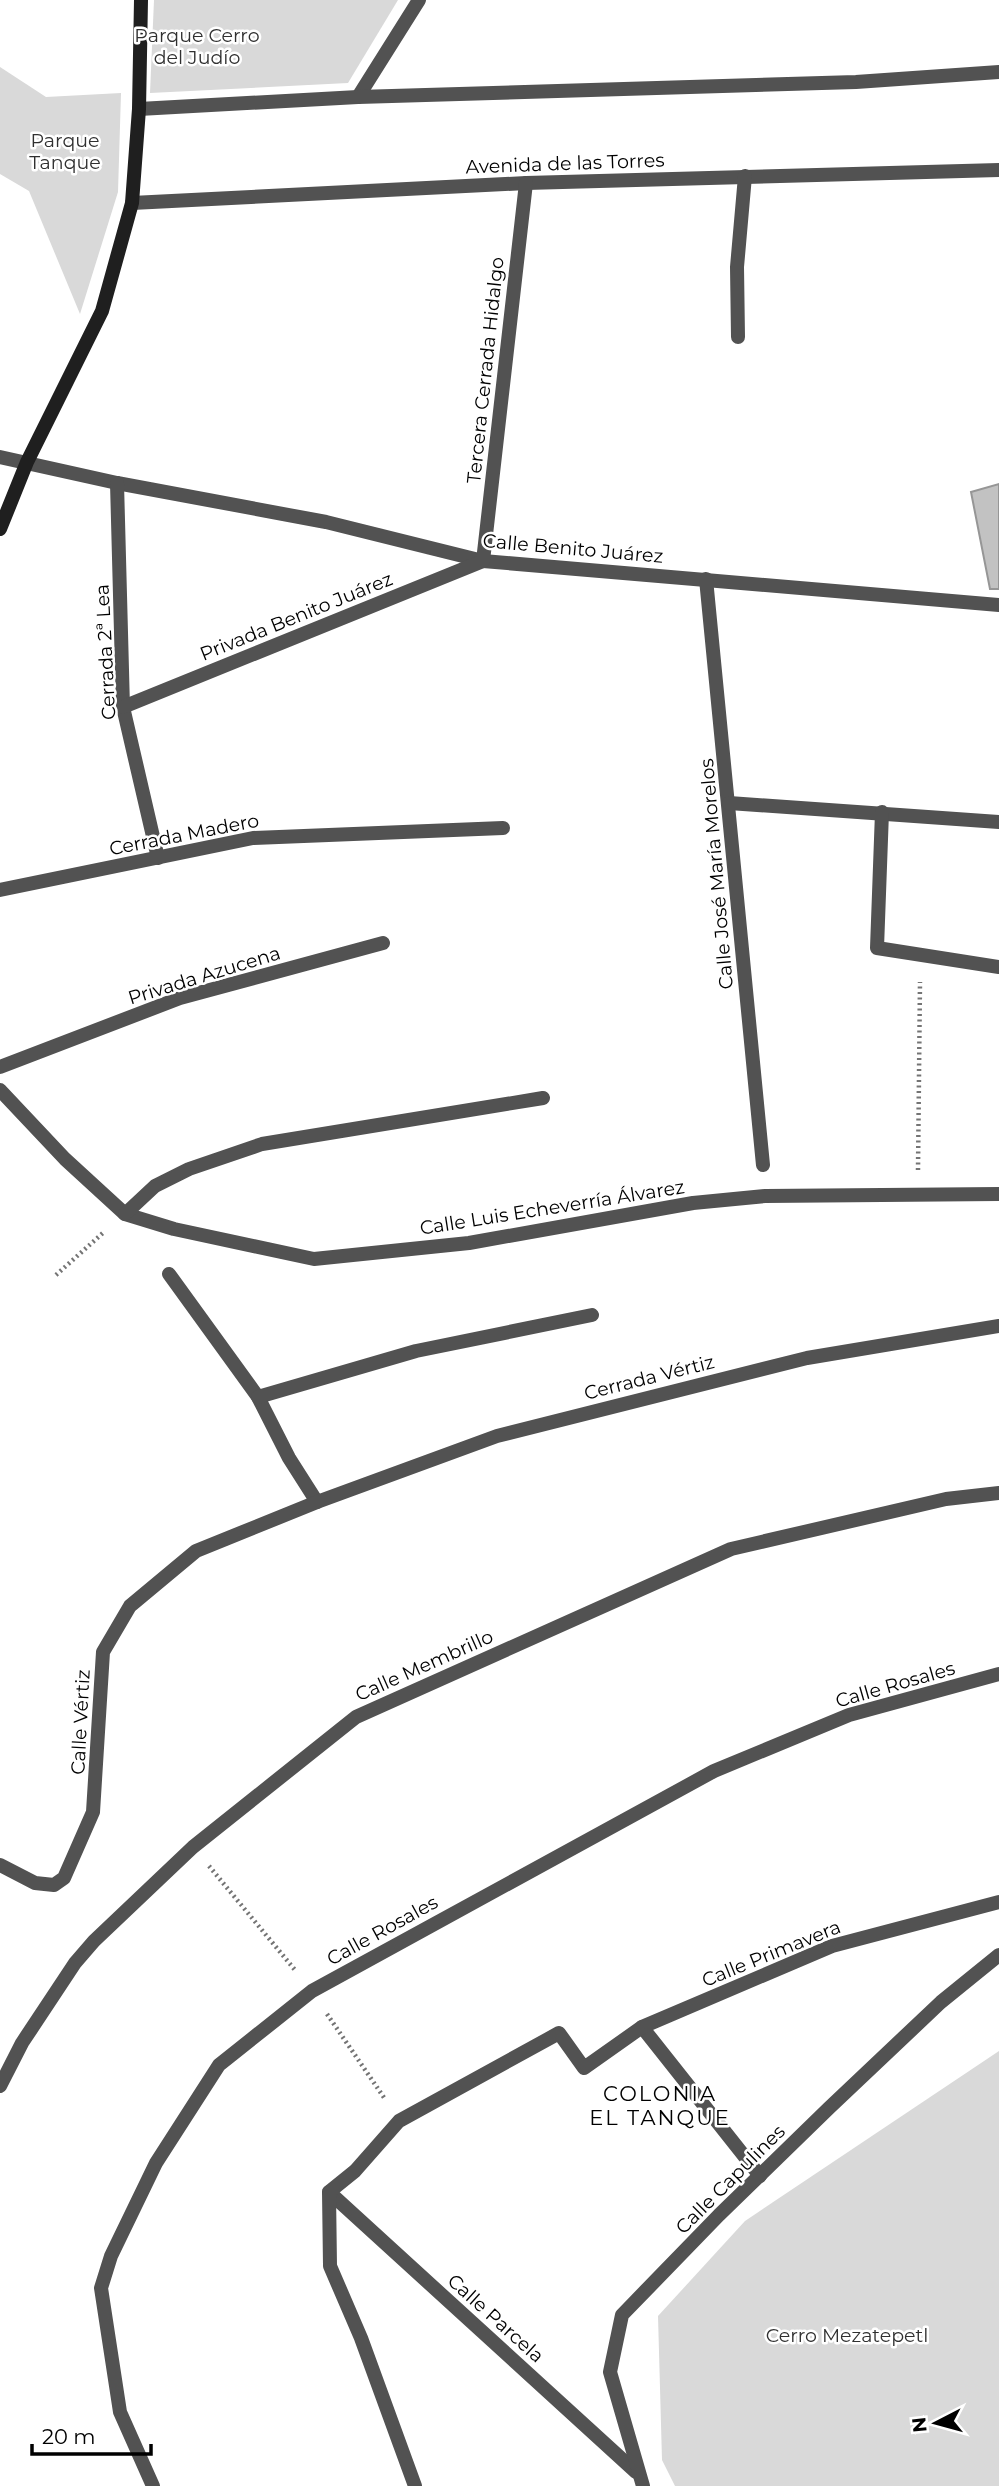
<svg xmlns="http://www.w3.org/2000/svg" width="999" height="2486" font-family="Montserrat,sans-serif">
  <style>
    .green { fill: #d9d9d9 }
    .building { fill: #c2c2c2; stroke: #969696; stroke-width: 2 }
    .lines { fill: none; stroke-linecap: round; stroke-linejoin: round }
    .path { stroke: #747474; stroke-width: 4.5; stroke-dasharray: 2 3.5; stroke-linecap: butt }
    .street { stroke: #525252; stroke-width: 14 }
    .secondary { stroke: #1f1f1f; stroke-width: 14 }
    .labels { text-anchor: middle; stroke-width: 5; stroke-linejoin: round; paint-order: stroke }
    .park-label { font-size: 19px; fill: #303030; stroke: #fff }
    .street-label { font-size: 19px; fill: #000; stroke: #fff }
    .neighbourhood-label { font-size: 21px; letter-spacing: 2px; fill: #000; stroke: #fff }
  </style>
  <rect width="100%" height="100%" fill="#fff"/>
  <!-- green -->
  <g class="green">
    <path d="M 154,0 L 398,0 L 348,83 L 150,93 Z"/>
    <path d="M 0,67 L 46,97 L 121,93 L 118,192 L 80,314 L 29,191 L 0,174 Z"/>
    <path d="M 999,2051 L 999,2486 L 675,2486 L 662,2460 L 658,2316 L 745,2221 Z"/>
  </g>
  <!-- building -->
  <path class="building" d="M 999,484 L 999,589 L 990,589 L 971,492 Z"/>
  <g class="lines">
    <!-- path -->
    <g class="path">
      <path d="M 918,1170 L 920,982"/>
      <path d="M 56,1275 L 104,1232"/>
      <path d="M 209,1866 L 295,1970"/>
      <path d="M 327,2014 L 385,2099"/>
    </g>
    <!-- street -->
    <g class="street">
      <path d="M 358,97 L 419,0"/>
      <path d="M 139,109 L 358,97 L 856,82 L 999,72"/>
      <path d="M 132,203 L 526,183 L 999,170"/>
      <path d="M 738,337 L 737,267 L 745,176"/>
      <path d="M 0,457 L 117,483 L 326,522 L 483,561 L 999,605"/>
      <path d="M 117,483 L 123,707 L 158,858"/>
      <path d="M 706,579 L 763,1165"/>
      <path d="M 123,707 L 483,561 L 526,183"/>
      <path d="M 729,803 L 999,822"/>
      <path d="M 882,812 L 877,948 L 999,967"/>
      <path d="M 0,890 L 253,838 L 503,828"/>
      <path d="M 0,1067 L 180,998 L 383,943"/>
      <path d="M 0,1090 L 65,1159 L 125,1214 L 174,1229 L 314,1259 L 469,1243 L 693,1203 L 765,1196 L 999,1194"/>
      <path d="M 125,1214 L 155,1186 L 189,1169 L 262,1144 L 543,1098"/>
      <path d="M 169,1274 L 258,1397 L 289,1458 L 317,1502"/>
      <path d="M 258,1397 L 416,1351 L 592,1315"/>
      <path d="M 0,1865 L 35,1883 L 54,1885 L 64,1878 L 93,1812 L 103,1652 L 130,1606 L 196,1551 L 317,1502 L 497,1436 L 807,1358 L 999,1326"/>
      <path d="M 642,2027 L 760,2176"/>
      <path d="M 0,2086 L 22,2043 L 75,1963 L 94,1941 L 193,1847 L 356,1717 L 731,1549 L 946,1499 L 999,1493"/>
      <path d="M 329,2192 L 636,2472"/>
      <path d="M 153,2486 L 120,2412 L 101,2288 L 111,2256 L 156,2163 L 219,2065 L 312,1991 L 714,1771 L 849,1715 L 999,1674"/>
      <path d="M 415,2486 L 361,2338 L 330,2266 L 329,2192 L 355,2171 L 399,2121 L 559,2033 L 584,2068 L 642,2027 L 832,1946 L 999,1902"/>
      <path d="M 643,2486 L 610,2372 L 622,2315 L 719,2215 L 829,2108 L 941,2002 L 999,1955"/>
    </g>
    <!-- secondary -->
    <path class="secondary" d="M 0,529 L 27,462 L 102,311 L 132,203 L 139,109 L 141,0"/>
  </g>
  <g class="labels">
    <!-- park labels -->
    <g class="park-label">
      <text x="197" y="42">Parque Cerro<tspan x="197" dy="22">del Judío</tspan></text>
      <text x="65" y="147">Parque<tspan x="65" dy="22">Tanque</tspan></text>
      <text x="847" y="2342">Cerro Mezatepetl</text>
    </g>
    <!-- street labels -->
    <g class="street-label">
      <text transform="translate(565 163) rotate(-2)" y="7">Avenida de las Torres</text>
      <text transform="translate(485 370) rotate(-84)" y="7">Tercera Cerrada Hidalgo</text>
      <text transform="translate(573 548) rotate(5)" y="7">Calle Benito Juárez</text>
      <text transform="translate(296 616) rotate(-22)" y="7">Privada Benito Juárez</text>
      <text transform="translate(105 652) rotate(-93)" y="7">Cerrada 2ª Lea</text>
      <text transform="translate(184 834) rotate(-11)" y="7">Cerrada Madero</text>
      <text transform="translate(716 874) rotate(-95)" y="7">Calle José María Morelos</text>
      <text transform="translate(204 975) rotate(-17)" y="7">Privada Azucena</text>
      <text transform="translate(552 1207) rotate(-9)" y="7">Calle Luis Echeverría Álvarez</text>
      <text transform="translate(649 1377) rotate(-14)" y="7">Cerrada Vértiz</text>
      <text transform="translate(424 1665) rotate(-24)" y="7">Calle Membrillo</text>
      <text transform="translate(895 1684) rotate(-16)" y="7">Calle Rosales</text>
      <text transform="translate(80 1722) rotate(-87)" y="7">Calle Vértiz</text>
      <text transform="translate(382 1930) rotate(-29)" y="7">Calle Rosales</text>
      <text transform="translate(771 1953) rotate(-22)" y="7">Calle Primavera</text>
      <text transform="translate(730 2179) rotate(-45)" y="7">Calle Capulines</text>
      <text transform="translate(496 2318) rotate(42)" y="7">Calle Parcela</text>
    </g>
    <!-- neighbourhood labels -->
    <g class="neighbourhood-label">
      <text x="660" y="2101">COLONIA<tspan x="660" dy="24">EL TANQUE</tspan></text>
    </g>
  </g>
  <!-- north arrow -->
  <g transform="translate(936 2423) rotate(264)" stroke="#ffffff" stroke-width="5" paint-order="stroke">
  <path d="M0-5L12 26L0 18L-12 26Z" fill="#000000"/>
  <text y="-10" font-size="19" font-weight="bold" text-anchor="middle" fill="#000000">N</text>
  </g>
  <!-- scale -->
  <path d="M32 2444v10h119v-10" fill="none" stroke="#000000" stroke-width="3.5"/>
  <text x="42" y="2444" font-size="21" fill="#000000" stroke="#ffffff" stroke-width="5" paint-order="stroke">20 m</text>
</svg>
